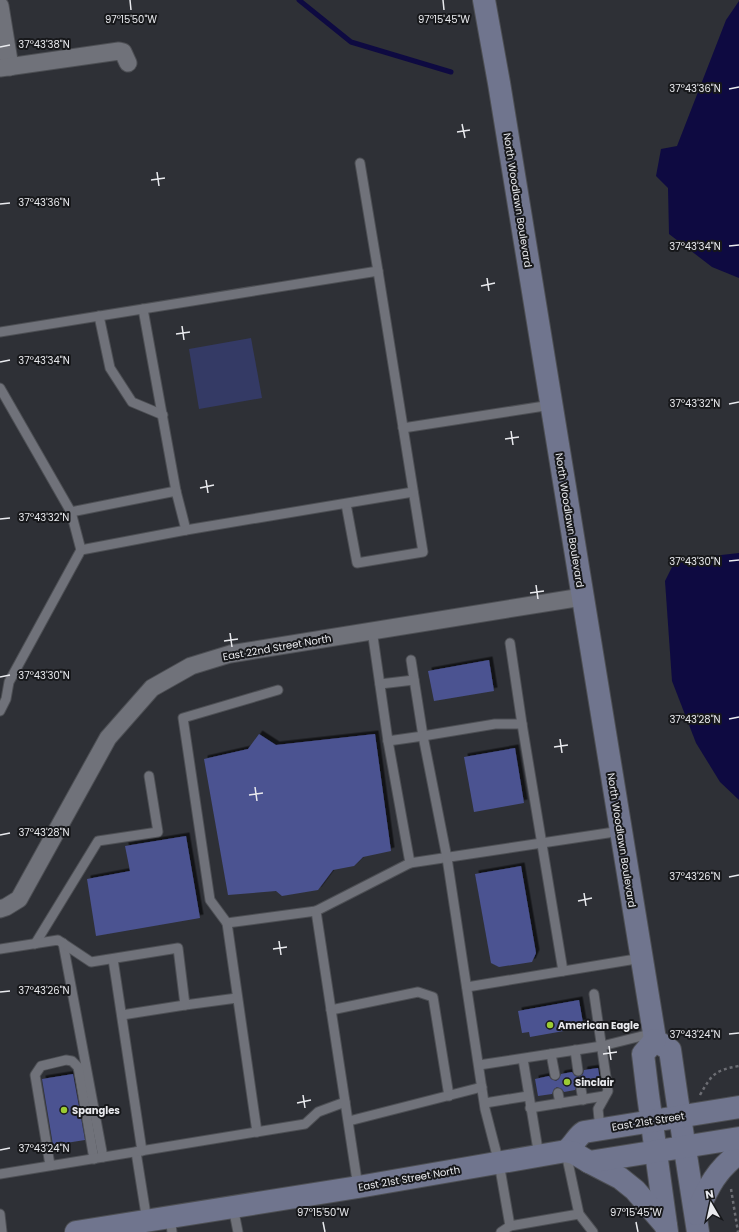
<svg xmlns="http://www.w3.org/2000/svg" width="739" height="1232" font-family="Poppins,sans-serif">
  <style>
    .green { fill: #343a65 }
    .water { fill: #0e0a41 }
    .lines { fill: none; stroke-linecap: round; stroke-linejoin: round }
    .stream { stroke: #0e0a41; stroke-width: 5 }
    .building { fill: #4b5391; filter: url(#shadow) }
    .service-casing { stroke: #4d4f54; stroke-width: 11 }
    .minor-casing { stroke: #4d4f54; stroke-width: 19 }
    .secondary-casing { stroke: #4d4f54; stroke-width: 24 }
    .path { stroke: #6c6d73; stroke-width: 2.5; stroke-dasharray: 3 3; stroke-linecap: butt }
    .service { stroke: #70727a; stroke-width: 9 }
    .minor { stroke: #70727a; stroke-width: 17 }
    .secondary { stroke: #70758e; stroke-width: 22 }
    .ticks { fill: none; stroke: #e9eaee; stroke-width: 1.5 }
    .poi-dot { fill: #9bcb33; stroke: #17181b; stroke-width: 1.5 }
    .labels { text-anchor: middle; stroke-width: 4; stroke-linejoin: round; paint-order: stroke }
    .street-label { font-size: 10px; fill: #e9eaee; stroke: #17181b }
    .poi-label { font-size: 10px; font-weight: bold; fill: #e9eaee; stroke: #17181b; text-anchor: start }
    .ticks-label { font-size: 10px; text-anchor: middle; fill: #e9eaee; stroke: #17181b; stroke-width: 4; stroke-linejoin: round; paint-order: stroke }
  </style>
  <defs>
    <filter id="shadow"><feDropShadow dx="3.5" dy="-3.5" stdDeviation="0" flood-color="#0009"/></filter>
  </defs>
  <rect width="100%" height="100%" fill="#2e3036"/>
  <!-- green -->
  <path class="green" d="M 251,338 L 262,398 L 199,409 L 189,349 Z"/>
  <!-- water -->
  <g class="water">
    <path d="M 739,1 L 739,278 L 712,267 L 669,234 L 668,188 L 656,176 L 661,149 L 677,146 L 726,20 Z"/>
    <path d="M 739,553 L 739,800 L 720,782 L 696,743 L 672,681 L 665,581 L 672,567 L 686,559 Z"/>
  </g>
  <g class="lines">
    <!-- stream -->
    <path class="stream" d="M 299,0 L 351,42 L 451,72"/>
  </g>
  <!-- building -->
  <g class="building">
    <path d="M 489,660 L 494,691 L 434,701 L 428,671 Z"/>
    <path d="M 259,734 L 276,745 L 375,734 L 391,851 L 363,857 L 354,866 L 333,870 L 318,890 L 282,896 L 276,891 L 228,895 L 204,759 L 248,749 Z"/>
    <path d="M 515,748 L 524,803 L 474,812 L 464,757 Z"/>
    <path d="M 186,836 L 200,918 L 96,936 L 87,879 L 130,871 L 125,846 Z"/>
    <path d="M 521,866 L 536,953 L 532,962 L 499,967 L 491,963 L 475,874 Z"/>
    <path d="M 579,1000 L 583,1023 L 574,1024 L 575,1029 L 530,1037 L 529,1032 L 522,1033 L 518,1011 Z"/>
    <path d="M 598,1068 L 601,1086 L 587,1088 L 585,1085 L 580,1083 L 577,1085 L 575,1090 L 564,1092 L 562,1089 L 557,1087 L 554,1089 L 552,1094 L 538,1096 L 535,1079 L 549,1076 L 551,1079 L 556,1081 L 559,1079 L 561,1074 L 572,1072 L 575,1076 L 579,1077 L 583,1074 L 584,1070 Z"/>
    <path d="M 73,1074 L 85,1140 L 53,1145 L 42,1079 Z"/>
  </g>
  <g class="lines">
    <!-- service casing -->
    <g class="service-casing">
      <g id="service">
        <path d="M 360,163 L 378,271"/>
        <path d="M 143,309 L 176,491"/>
        <path d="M 99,316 L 110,368 L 132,402 L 163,415"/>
        <path d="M 0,332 L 378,271 L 423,552 L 357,563 L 346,504"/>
        <path d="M 0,388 L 71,512 L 176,491 L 186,530 L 81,550 L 9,682 L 6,699 L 0,711"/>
        <path d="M 403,428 L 551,405"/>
        <path d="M 71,512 L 81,550"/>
        <path d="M 186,530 L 413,492"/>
        <path d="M 372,630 L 388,741 L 423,736 L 411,660"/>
        <path d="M 510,643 L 522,724"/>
        <path d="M 380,684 L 414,680"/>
        <path d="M 388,741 L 410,863 L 621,831"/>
        <path d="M 227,923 L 210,900 L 183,718 L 278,690"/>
        <path d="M 63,943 L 103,1157"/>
        <path d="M 35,944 L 98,841 L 158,832 L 149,776"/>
        <path d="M 0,949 L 58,940 L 91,962 L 178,948 L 185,1005 L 237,998"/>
        <path d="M 113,959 L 142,1151"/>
        <path d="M 563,971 L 522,724 L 495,724 L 423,736 L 447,858 L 485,1109 L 499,1163 L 510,1226 L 579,1214"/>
        <path d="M 467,987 L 642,958"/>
        <path d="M 594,994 L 608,1091 L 598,1109 L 600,1129"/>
        <path d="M 331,1010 L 418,992 L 433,997 L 449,1096"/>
        <path d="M 122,1015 L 185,1005"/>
        <path d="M 575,1050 L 578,1071"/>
        <path d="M 551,1054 L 555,1075"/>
        <path d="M 523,1059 L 539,1156"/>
        <path d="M 479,1065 L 602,1046 L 654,1033"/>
        <path d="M 581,1089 L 583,1100"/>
        <path d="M 558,1093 L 560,1103"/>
        <path d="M 485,1103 L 528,1096"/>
        <path d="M 530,1108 L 604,1096"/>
        <path d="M 349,1121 L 482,1087"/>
        <path d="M 257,1132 L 227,923 L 316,911"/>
        <path d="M 136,1152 L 147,1221"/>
        <path d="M 566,1153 L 579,1214 L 593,1232"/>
        <path d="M 50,1165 L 35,1075 L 41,1066 L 66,1060 L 72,1061 L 78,1067 L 94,1159"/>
        <path d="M 0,1174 L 305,1124 L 318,1112 L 345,1102"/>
        <path d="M 358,1187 L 316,911 L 410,863"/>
        <path d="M 233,1207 L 238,1232"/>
        <path d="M 0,1214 L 2,1232"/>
        <path d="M 170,1217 L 172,1232"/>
        <path d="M 501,1232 L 510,1226"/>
      </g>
    </g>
    <!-- minor casing -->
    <g class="minor-casing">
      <g id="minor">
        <path d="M 0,6 L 10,67"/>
        <path d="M 0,68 L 119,51 L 123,52 L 128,63"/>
        <path d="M 0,909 L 6,907 L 19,899 L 108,738 L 152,688 L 191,666 L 230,654 L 582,597"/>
      </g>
    </g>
    <!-- secondary casing -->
    <g class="secondary-casing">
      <g id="secondary">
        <path d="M 484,0 L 499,83 L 654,1033 L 655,1040 L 670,1050 L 677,1098 L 698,1232"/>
        <path d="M 655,1040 L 643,1054 L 648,1095 L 667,1232"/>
        <path d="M 566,1151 C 574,1145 577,1136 584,1132 L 739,1107"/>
        <path d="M 589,1162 L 620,1178 L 635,1190 L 666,1226"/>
        <path d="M 696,1214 C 708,1188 715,1171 739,1153"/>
        <path d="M 76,1232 L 358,1187 L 566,1151 L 574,1153 L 589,1162 L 739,1138"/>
      </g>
    </g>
    <!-- path -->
    <g class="path">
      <path d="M 700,1095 C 712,1074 715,1070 739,1066"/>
      <path d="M 731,1189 L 738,1232"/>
    </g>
    <!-- service -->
    <use href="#service" class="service"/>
    <!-- minor -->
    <use href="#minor" class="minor"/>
    <!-- secondary -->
    <use href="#secondary" class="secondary"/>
  </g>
  <!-- ticks -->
  <path class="ticks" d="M 130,0 L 131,10M 443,0 L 444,10M 0,47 L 10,45M 729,89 L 739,87M 462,124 L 465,138M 457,132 L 470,130M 157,172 L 159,186M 151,180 L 165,178M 0,204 L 10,203M 729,246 L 739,245M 487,278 L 489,291M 481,286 L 495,283M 182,326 L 184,340M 176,334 L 190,332M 0,362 L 10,360M 729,404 L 739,402M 511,431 L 513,445M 505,439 L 519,437M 206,480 L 208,493M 200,488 L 214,485M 0,519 L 10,518M 729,561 L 739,560M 536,585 L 538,599M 530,593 L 544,591M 230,633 L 232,647M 224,641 L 238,639M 0,677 L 10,675M 729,719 L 739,717M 560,739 L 562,753M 554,747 L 568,745M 255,787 L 257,801M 249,795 L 263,793M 0,835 L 10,833M 729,877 L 739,875M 584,893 L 586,906M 578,901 L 592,898M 279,941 L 281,955M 273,949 L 287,947M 0,992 L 10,991M 729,1034 L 739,1033M 609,1046 L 611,1060M 603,1054 L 617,1052M 303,1095 L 305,1108M 297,1103 L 311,1100M 0,1150 L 10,1148M 323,1222 L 325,1232M 636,1222 L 638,1232"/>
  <!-- markers -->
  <g class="poi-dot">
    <circle cx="550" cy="1025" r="4"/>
    <circle cx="567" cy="1082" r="4"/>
    <circle cx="64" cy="1110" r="4"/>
  </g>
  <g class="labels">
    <!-- street labels -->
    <g class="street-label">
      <text transform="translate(518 200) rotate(81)" y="4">North Woodlawn Boulevard</text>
      <text transform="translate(570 520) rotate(81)" y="4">North Woodlawn Boulevard</text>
      <text transform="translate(277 647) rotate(-10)" y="4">East 22nd Street North</text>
      <text transform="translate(622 840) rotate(81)" y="4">North Woodlawn Boulevard</text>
      <text transform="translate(648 1121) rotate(-9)" y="4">East 21st Street</text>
      <text transform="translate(409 1178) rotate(-10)" y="4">East 21st Street North</text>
    </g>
    <!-- poi labels -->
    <g class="poi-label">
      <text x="558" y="1029">American Eagle</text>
      <text x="575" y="1086">Sinclair</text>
      <text x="72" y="1114">Spangles</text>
    </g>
  </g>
  <g class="ticks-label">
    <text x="131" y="23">97°15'50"W</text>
    <text x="444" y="23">97°15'45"W</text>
    <text x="44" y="48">37°43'38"N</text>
    <text x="695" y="92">37°43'36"N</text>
    <text x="44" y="206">37°43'36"N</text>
    <text x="695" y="250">37°43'34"N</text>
    <text x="44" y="364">37°43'34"N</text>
    <text x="695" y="407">37°43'32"N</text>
    <text x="44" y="521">37°43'32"N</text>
    <text x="695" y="565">37°43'30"N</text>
    <text x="44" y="679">37°43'30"N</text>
    <text x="695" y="723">37°43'28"N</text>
    <text x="44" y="836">37°43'28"N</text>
    <text x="695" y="880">37°43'26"N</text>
    <text x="44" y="994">37°43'26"N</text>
    <text x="695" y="1038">37°43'24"N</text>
    <text x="44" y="1152">37°43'24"N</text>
    <text x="323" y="1216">97°15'50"W</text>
    <text x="636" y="1216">97°15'45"W</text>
  </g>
  <!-- north arrow -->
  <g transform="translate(711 1204) rotate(351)" stroke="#17181b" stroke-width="3" paint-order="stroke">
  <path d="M0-3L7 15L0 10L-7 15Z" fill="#e9eaee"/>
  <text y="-6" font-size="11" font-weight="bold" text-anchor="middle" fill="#e9eaee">N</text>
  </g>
</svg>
